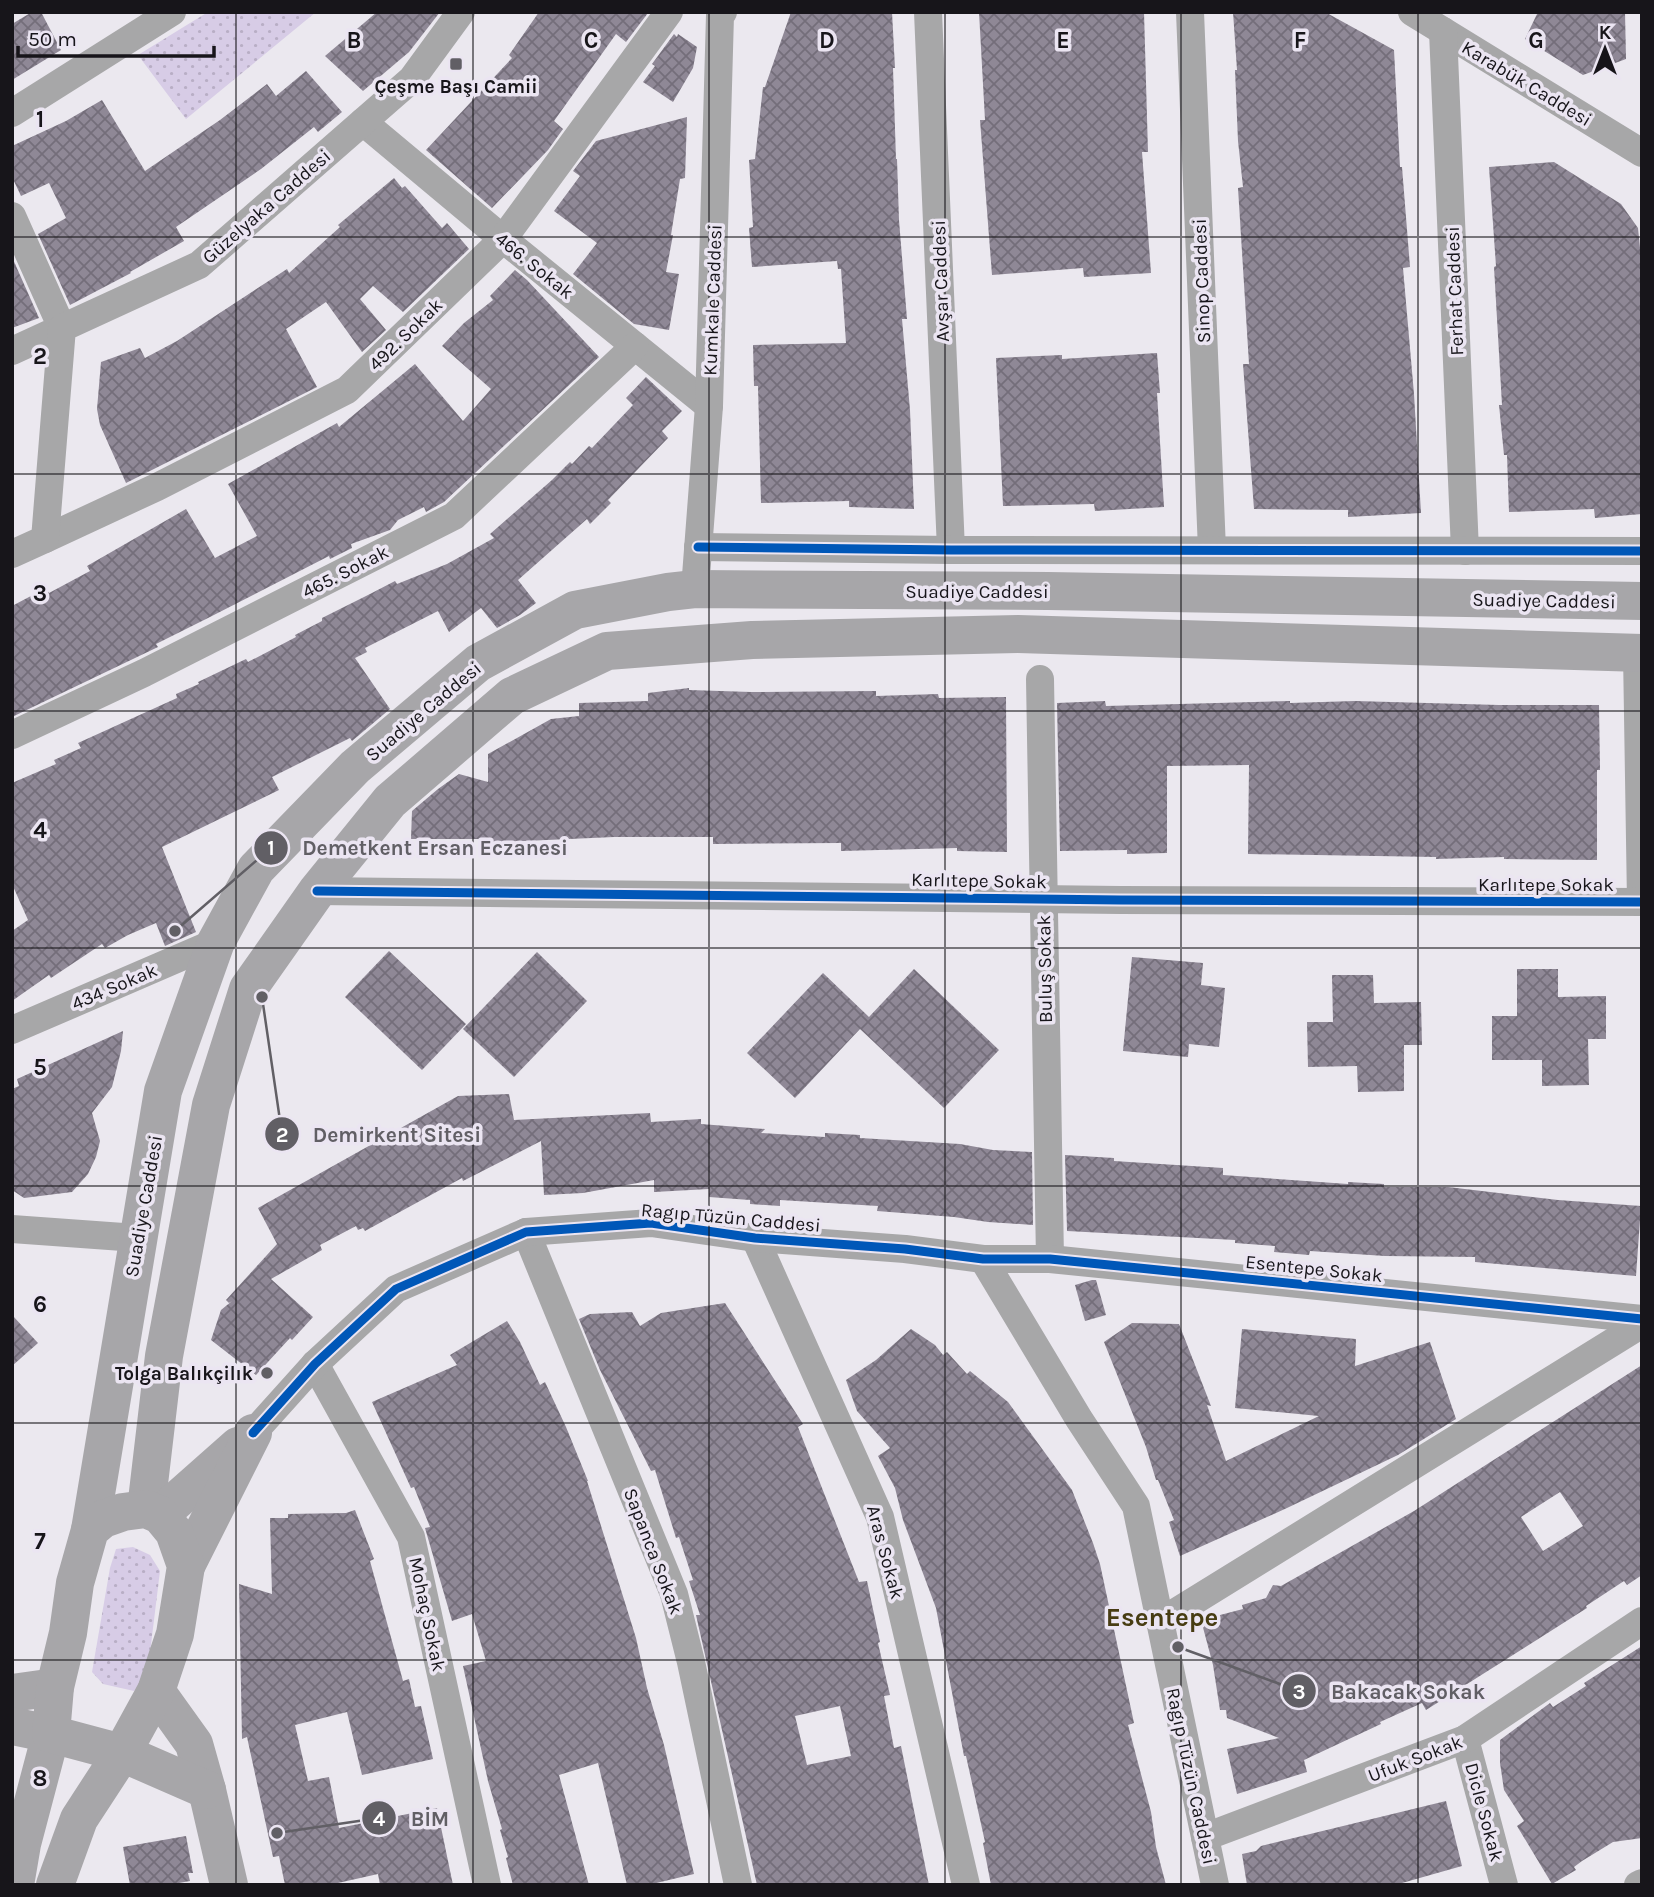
<svg xmlns="http://www.w3.org/2000/svg" width="1654" height="1897" font-family="Karla,sans-serif">
  <style>
    .green { fill: url(#green-dots) }
    .building { fill: url(#building-cross-hatch); fill-rule: evenodd }
    .lines { fill: none; stroke-linecap: round; stroke-linejoin: round }
    .street { stroke: #a7a7a8; stroke-width: 28 }
    .secondary { stroke: #a7a6a9; stroke-width: 38 }
    .cycleway-casing { stroke: #ebe5f2; stroke-width: 13 }
    .cycleway { stroke: #0057b8; stroke-width: 9 }
    .grid { fill: none; stroke: #17151a; stroke-width: 2; stroke-opacity: 0.55 }
    .poi-dot { fill: #615f65; stroke: #ebe5f2; stroke-width: 2.5 }
    .labels { text-anchor: middle; stroke-width: 7; stroke-linejoin: round; paint-order: stroke }
    .street-label { font-size: 19px; fill: #17151a; stroke: #ebe5f2 }
    .poi-label { font-size: 19px; font-weight: bold; fill: #17151a; stroke: #ebe5f2 }
    .district-label { font-size: 26px; font-weight: bold; fill: #473c13; stroke: #ebe5f2 }
    .grid-label { font-size: 23px; text-anchor: middle; font-weight: bold; fill: #17151a; stroke: #ebe5f2; stroke-width: 7; stroke-linejoin: round; paint-order: stroke }
    .leader { fill: none; stroke: #615f65; stroke-width: 2.5 }
    .callout-dot { fill: #615f65; stroke: #ebe5f2; stroke-width: 2.5 }
    .mark-label { font-size: 21px; text-anchor: middle; font-weight: bold; fill: #fff }
    .callout-label { font-size: 21px; text-anchor: middle; font-weight: bold; fill: #615f65; stroke: #ebe5f2; stroke-width: 7; stroke-linejoin: round; paint-order: stroke }
  </style>
  <defs>
    <pattern id="green-dots" width="8" height="8" patternUnits="userSpaceOnUse" patternTransform="scale(1.75)"><rect width="8" height="8" fill="#d7cce6"/><path d="M2 2h.1M6 6h.1" fill="none" stroke="#b8aec5" stroke-width="1.8" stroke-linecap="round"/></pattern>
    <pattern id="building-cross-hatch" width="8" height="8" patternUnits="userSpaceOnUse" patternTransform="scale(1.75)"><rect width="8" height="8" fill="#8f8896"/><path d="M0 0l8 8M0 8l8-8" fill="none" stroke="#746e7a"/></pattern>
  </defs>
  <rect width="100%" height="100%" fill="#ebe8ef"/>
  <!-- green -->
  <g class="green">
    <path d="M 208,12 L 316,12 L 186,119 L 138,55 Z"/>
    <path d="M 133,1547 L 150,1555 L 160,1571 L 147,1677 L 134,1691 L 103,1684 L 92,1672 L 110,1568 L 116,1549 Z"/>
  </g>
  <!-- building -->
  <g class="building">
    <path d="M 32,12 L 41,12 L 61,50 L 12,80 L 12,24 Z"/>
    <path d="M 377,12 L 440,12 L 409,52 L 363,91 L 325,56 Z"/>
    <path d="M 539,12 L 648,13 L 626,42 L 616,34 L 554,121 L 563,129 L 548,150 L 492,208 L 426,150 L 512,58 L 509,55 Z"/>
    <path d="M 791,12 L 892,12 L 895,68 L 893,68 L 896,159 L 897,159 L 899,220 L 907,319 L 902,319 L 910,410 L 914,509 L 849,507 L 849,501 L 761,503 L 758,386 L 754,386 L 753,345 L 846,343 L 841,269 L 838,269 L 837,261 L 752,267 L 749,228 L 753,227 L 749,160 L 755,159 L 763,87 L 765,87 Z"/>
    <path d="M 979,12 L 1144,12 L 1148,152 L 1142,152 L 1151,273 L 1084,277 L 1083,268 L 992,275 L 980,120 L 985,120 Z"/>
    <path d="M 1233,12 L 1325,12 L 1394,50 L 1400,167 L 1402,167 L 1410,267 L 1403,268 L 1414,394 L 1421,513 L 1348,517 L 1348,510 L 1254,509 L 1243,364 L 1249,364 L 1238,188 L 1243,187 L 1238,141 L 1235,70 L 1237,70 Z"/>
    <path d="M 1538,12 L 1625,12 L 1626,59 L 1583,75 L 1525,39 Z"/>
    <path d="M 674,34 L 677,37 L 678,34 L 697,47 L 693,68 L 673,102 L 643,82 L 655,66 L 652,64 Z"/>
    <path d="M 306,71 L 342,112 L 318,132 L 314,127 L 261,169 L 176,227 L 184,241 L 130,272 L 131,273 L 70,305 L 38,234 L 66,218 L 49,183 L 21,196 L 12,177 L 12,146 L 66,121 L 102,100 L 145,171 L 220,120 L 267,84 L 276,96 Z"/>
    <path d="M 687,117 L 685,178 L 680,179 L 671,235 L 673,235 L 666,272 L 679,274 L 669,330 L 634,324 L 573,274 L 597,243 L 554,211 L 580,176 L 573,171 L 596,141 Z"/>
    <path d="M 1554,162 L 1621,204 L 1638,228 L 1642,267 L 1642,514 L 1595,518 L 1594,509 L 1509,512 L 1507,455 L 1504,455 L 1499,405 L 1502,405 L 1494,267 L 1496,266 L 1489,167 Z"/>
    <path d="M 394,178 L 402,188 L 405,186 L 442,228 L 447,223 L 469,249 L 403,312 L 373,286 L 360,299 L 386,330 L 362,352 L 326,302 L 286,329 L 317,387 L 126,483 L 100,425 L 97,409 L 101,362 L 140,348 L 145,358 L 177,341 L 287,269 L 289,273 L 340,227 L 338,225 Z"/>
    <path d="M 12,257 L 39,318 L 12,328 Z"/>
    <path d="M 515,270 L 527,280 L 599,357 L 444,502 L 426,512 L 424,507 L 398,520 L 390,530 L 351,544 L 352,548 L 330,559 L 329,556 L 208,618 L 156,644 L 158,647 L 12,717 L 12,606 L 46,588 L 49,593 L 90,571 L 87,566 L 186,509 L 215,558 L 257,536 L 228,484 L 337,423 L 339,427 L 415,364 L 463,421 L 491,389 L 442,346 L 464,323 L 493,300 L 490,296 Z"/>
    <path d="M 1157,353 L 1160,393 L 1157,393 L 1164,507 L 1095,511 L 1094,504 L 1003,506 L 996,358 L 1062,355 L 1062,359 Z"/>
    <path d="M 646,377 L 682,411 L 662,431 L 668,438 L 608,500 L 611,503 L 590,524 L 587,519 L 518,580 L 536,603 L 520,615 L 497,628 L 481,608 L 449,632 L 438,611 L 365,648 L 367,652 L 355,658 L 390,709 L 352,741 L 350,738 L 272,777 L 279,790 L 162,847 L 196,932 L 165,946 L 156,923 L 128,935 L 105,948 L 102,944 L 51,978 L 49,975 L 12,1001 L 12,931 L 28,920 L 12,884 L 12,783 L 56,764 L 54,760 L 81,748 L 78,743 L 177,698 L 176,694 L 199,684 L 198,682 L 246,659 L 248,662 L 296,637 L 295,635 L 322,621 L 322,618 L 370,594 L 395,581 L 397,584 L 447,564 L 494,538 L 490,534 L 552,480 L 570,462 L 572,464 L 589,446 L 592,448 L 633,405 L 626,398 Z"/>
    <path d="M 689,688 L 689,690 L 751,692 L 876,691 L 876,696 L 938,694 L 939,698 L 1006,697 L 1007,852 L 957,851 L 957,848 L 841,851 L 841,843 L 713,844 L 713,837 L 614,837 L 483,843 L 483,839 L 411,839 L 412,811 L 438,789 L 459,774 L 488,782 L 488,754 L 551,719 L 579,716 L 579,703 L 648,701 L 648,693 Z"/>
    <path d="M 1105,701 L 1106,706 L 1290,701 L 1290,703 L 1355,701 L 1499,705 L 1599,705 L 1600,770 L 1597,770 L 1597,860 L 1504,859 L 1504,857 L 1436,859 L 1436,857 L 1248,854 L 1249,765 L 1167,766 L 1167,853 L 1127,854 L 1127,850 L 1060,851 L 1057,703 Z"/>
    <path d="M 389,951 L 466,1024 L 422,1070 L 345,997 Z"/>
    <path d="M 537,952 L 587,1001 L 514,1077 L 463,1029 Z"/>
    <path d="M 1132,957 L 1203,963 L 1201,985 L 1225,988 L 1219,1047 L 1189,1044 L 1188,1057 L 1123,1051 Z"/>
    <path d="M 914,969 L 999,1050 L 944,1108 L 860,1029 L 795,1098 L 747,1053 L 823,973 L 869,1017 Z"/>
    <path d="M 1517,969 L 1558,969 L 1558,997 L 1606,996 L 1606,1039 L 1588,1039 L 1589,1085 L 1542,1086 L 1542,1060 L 1492,1060 L 1492,1016 L 1517,1016 Z"/>
    <path d="M 1332,975 L 1373,975 L 1374,1003 L 1421,1002 L 1422,1045 L 1404,1045 L 1404,1091 L 1358,1092 L 1357,1066 L 1308,1067 L 1307,1022 L 1333,1022 Z"/>
    <path d="M 123,1031 L 121,1051 L 112,1087 L 92,1113 L 100,1141 L 96,1157 L 88,1174 L 72,1192 L 24,1198 L 12,1190 L 12,1089 L 19,1086 L 17,1079 Z"/>
    <path d="M 509,1094 L 514,1120 L 650,1113 L 651,1122 L 701,1119 L 701,1124 L 765,1129 L 761,1133 L 825,1137 L 825,1133 L 860,1135 L 860,1138 L 960,1144 L 993,1150 L 1032,1152 L 1033,1225 L 988,1222 L 954,1217 L 877,1211 L 878,1206 L 780,1200 L 780,1206 L 750,1204 L 750,1200 L 709,1197 L 709,1189 L 654,1192 L 654,1180 L 583,1193 L 544,1195 L 541,1141 L 463,1181 L 462,1178 L 365,1231 L 363,1228 L 358,1230 L 356,1226 L 320,1245 L 322,1250 L 271,1279 L 313,1317 L 292,1340 L 290,1338 L 256,1375 L 211,1340 L 221,1310 L 232,1301 L 229,1303 L 226,1300 L 277,1244 L 258,1208 L 458,1096 Z"/>
    <path d="M 1065,1155 L 1114,1158 L 1114,1161 L 1223,1168 L 1223,1175 L 1348,1184 L 1348,1182 L 1384,1184 L 1384,1187 L 1448,1187 L 1558,1200 L 1641,1206 L 1636,1276 L 1475,1262 L 1475,1257 L 1385,1256 L 1310,1251 L 1309,1255 L 1274,1252 L 1275,1246 L 1235,1243 L 1235,1240 L 1067,1231 Z"/>
    <path d="M 1092,1280 L 1096,1280 L 1106,1315 L 1085,1321 L 1075,1285 Z"/>
    <path d="M 725,1303 L 803,1424 L 798,1427 L 859,1582 L 867,1581 L 880,1642 L 878,1643 L 890,1695 L 884,1696 L 894,1748 L 901,1746 L 929,1885 L 757,1885 L 696,1615 L 700,1615 L 689,1581 L 693,1580 L 679,1537 L 676,1538 L 655,1470 L 651,1471 L 600,1370 L 579,1319 L 590,1314 L 632,1312 L 640,1326 L 661,1313 ZM 840,1706 L 851,1756 L 807,1765 L 795,1716 Z"/>
    <path d="M 12,1315 L 38,1343 L 12,1366 Z"/>
    <path d="M 507,1321 L 520,1342 L 540,1385 L 545,1382 L 566,1427 L 588,1481 L 587,1481 L 636,1638 L 647,1688 L 664,1745 L 694,1874 L 648,1885 L 627,1885 L 598,1763 L 559,1775 L 589,1885 L 513,1885 L 506,1858 L 508,1857 L 500,1830 L 502,1829 L 488,1781 L 463,1666 L 486,1661 L 472,1614 L 452,1621 L 425,1528 L 430,1527 L 414,1487 L 411,1488 L 372,1402 L 457,1365 L 450,1355 Z"/>
    <path d="M 1132,1323 L 1179,1324 L 1211,1406 L 1207,1405 L 1226,1461 L 1319,1416 L 1235,1408 L 1242,1329 L 1356,1339 L 1355,1366 L 1430,1342 L 1456,1419 L 1398,1455 L 1287,1508 L 1180,1556 L 1169,1522 L 1174,1520 L 1158,1480 L 1156,1480 L 1146,1447 L 1104,1342 Z"/>
    <path d="M 911,1329 L 935,1345 L 943,1355 L 947,1352 L 967,1374 L 970,1371 L 1008,1402 L 1072,1490 L 1093,1543 L 1100,1564 L 1134,1723 L 1128,1725 L 1151,1812 L 1156,1847 L 1166,1885 L 991,1885 L 983,1843 L 985,1842 L 966,1756 L 964,1756 L 936,1608 L 903,1520 L 895,1488 L 878,1456 L 890,1448 L 857,1411 L 846,1380 L 876,1360 Z"/>
    <path d="M 1642,1365 L 1642,1575 L 1627,1585 L 1624,1581 L 1586,1606 L 1587,1608 L 1426,1710 L 1422,1703 L 1380,1722 L 1381,1724 L 1304,1760 L 1307,1772 L 1237,1794 L 1227,1749 L 1279,1738 L 1227,1718 L 1226,1710 L 1220,1710 L 1213,1665 L 1201,1620 L 1243,1609 L 1242,1605 L 1266,1598 L 1273,1585 L 1281,1586 L 1414,1511 ZM 1560,1492 L 1583,1526 L 1543,1551 L 1521,1517 Z"/>
    <path d="M 355,1510 L 374,1559 L 370,1561 L 403,1681 L 409,1679 L 415,1707 L 421,1706 L 433,1759 L 362,1775 L 347,1712 L 295,1725 L 308,1781 L 329,1777 L 339,1828 L 437,1808 L 453,1885 L 380,1885 L 378,1874 L 329,1885 L 285,1885 L 279,1856 L 273,1857 L 247,1737 L 242,1739 L 239,1584 L 272,1594 L 270,1518 L 288,1518 L 288,1514 L 346,1513 Z"/>
    <path d="M 1642,1646 L 1642,1838 L 1613,1842 L 1582,1861 L 1574,1867 L 1576,1870 L 1552,1884 L 1517,1826 L 1524,1821 L 1504,1790 L 1500,1763 L 1500,1740 L 1550,1703 L 1553,1707 L 1586,1686 L 1584,1683 Z"/>
    <path d="M 1446,1801 L 1462,1866 L 1395,1885 L 1247,1885 L 1242,1854 L 1256,1851 L 1261,1846 Z"/>
    <path d="M 186,1836 L 193,1873 L 188,1873 L 190,1881 L 168,1885 L 130,1885 L 123,1847 Z"/>
  </g>
  <g class="lines">
    <!-- street -->
    <g class="street">
      <path d="M 928,12 L 951,550"/>
      <path d="M 1190,12 L 1212,550"/>
      <path d="M 1412,12 L 1642,153"/>
      <path d="M 1443,31 L 1465,551"/>
      <path d="M 12,113 L 172,12"/>
      <path d="M 363,122 L 503,239 L 709,406"/>
      <path d="M 12,216 L 62,328 L 12,351"/>
      <path d="M 45,539 L 157,487 L 347,390 L 503,239 L 669,12"/>
      <path d="M 698,547 L 951,550 L 1642,551"/>
      <path d="M 12,554 L 45,539 L 62,328 L 199,265 L 412,79 L 461,12"/>
      <path d="M 695,589 L 709,406 L 720,15 L 723,12"/>
      <path d="M 1637,653 L 1641,902"/>
      <path d="M 1040,679 L 1050,1259"/>
      <path d="M 12,735 L 144,673 L 454,516 L 635,346"/>
      <path d="M 317,891 L 1120,900 L 1642,902"/>
      <path d="M 12,1030 L 216,942"/>
      <path d="M 12,1229 L 137,1238"/>
      <path d="M 526,1232 L 674,1594 L 691,1662 L 738,1885"/>
      <path d="M 755,1238 L 880,1517 L 966,1885"/>
      <path d="M 983,1259 L 1079,1419 L 1136,1506 L 1215,1885"/>
      <path d="M 315,1364 L 411,1537 L 487,1885"/>
      <path d="M 253,1433 L 315,1364 L 396,1289 L 526,1232 L 651,1223 L 755,1238 L 905,1249 L 983,1259 L 1050,1259 L 1642,1319"/>
      <path d="M 1160,1622 L 1642,1324"/>
      <path d="M 1465,1739 L 1504,1885"/>
      <path d="M 1205,1837 L 1465,1739 L 1642,1621"/>
      <path d="M 1638,1885 L 1642,1883"/>
    </g>
    <!-- secondary -->
    <g class="secondary">
      <path d="M 146,1509 L 164,1356 L 211,1105 L 248,989 L 317,891 L 390,801 L 512,696 L 607,651 L 752,640 L 1018,634 L 1642,653"/>
      <path d="M 160,1515 L 238,1446"/>
      <path d="M 90,1530 L 163,1091 L 216,942 L 256,869 L 355,767 L 478,663 L 575,610 L 668,592 L 695,589 L 1048,591 L 1642,601"/>
      <path d="M 186,1566 L 253,1433"/>
      <path d="M 156,1691 L 194,1744 L 207,1790 L 229,1885"/>
      <path d="M 12,1693 L 55,1687"/>
      <path d="M 12,1726 L 51,1734 L 22,1844 L 15,1885"/>
      <path d="M 55,1885 L 79,1819 L 122,1753 L 156,1691 L 175,1634 L 186,1566 L 174,1532 L 160,1515 L 146,1509 L 123,1512 L 103,1519 L 90,1530 L 75,1583 L 68,1633 L 55,1687 L 51,1734 L 122,1753 L 207,1790"/>
    </g>
    <!-- cycleway casing -->
    <g class="cycleway-casing">
      <g id="cycleway">
        <path d="M 698,547 L 951,550 L 1642,551"/>
        <path d="M 317,891 L 1120,900 L 1642,902"/>
        <path d="M 253,1433 L 315,1364 L 396,1289 L 526,1232 L 651,1223 L 755,1238 L 905,1249 L 983,1259 L 1050,1259 L 1642,1319"/>
      </g>
    </g>
    <!-- cycleway -->
    <use href="#cycleway" class="cycleway"/>
  </g>
  <!-- grid -->
  <path class="grid" d="M 236,12 L 236,1885M 473,12 L 473,1885M 709,12 L 709,1885M 945,12 L 945,1885M 1181,12 L 1181,1885M 1418,12 L 1418,1885M 12,237 L 1642,237M 12,474 L 1642,474M 12,711 L 1642,711M 12,948 L 1642,948M 12,1186 L 1642,1186M 12,1423 L 1642,1423M 12,1660 L 1642,1660"/>
  <!-- markers -->
  <g class="poi-dot">
    <rect x="449" y="57" width="14" height="14" rx="3.5"/>
    <circle cx="267" cy="1373" r="7"/>
  </g>
  <g class="labels">
    <!-- street labels -->
    <g class="street-label">
      <text transform="translate(1527 83) rotate(31)" y="7">Karabük Caddesi</text>
      <text transform="translate(266 206) rotate(-41)" y="7">Güzelyaka Caddesi</text>
      <text transform="translate(535 265) rotate(39)" y="7">466. Sokak</text>
      <text transform="translate(940 281) rotate(-92)" y="7">Avşar Caddesi</text>
      <text transform="translate(1201 281) rotate(-92)" y="7">Sinop Caddesi</text>
      <text transform="translate(1454 291) rotate(-92)" y="7">Ferhat Caddesi</text>
      <text transform="translate(712 300) rotate(-88)" y="7">Kumkale Caddesi</text>
      <text transform="translate(405 334) rotate(-44)" y="7">492. Sokak</text>
      <text transform="translate(345 571) rotate(-27)" y="7">465. Sokak</text>
      <text x="977" y="598">Suadiye Caddesi</text>
      <text transform="translate(1544 600) rotate(1)" y="7">Suadiye Caddesi</text>
      <text transform="translate(423 711) rotate(-40)" y="7">Suadiye Caddesi</text>
      <text transform="translate(979 880) rotate(1)" y="7">Karlıtepe Sokak</text>
      <text x="1546" y="891">Karlıtepe Sokak</text>
      <text transform="translate(1044 969) rotate(-91)" y="7">Buluş Sokak</text>
      <text transform="translate(114 986) rotate(-23)" y="7">434 Sokak</text>
      <text transform="translate(143 1206) rotate(-80)" y="7">Suadiye Caddesi</text>
      <text transform="translate(731 1217) rotate(5)" y="7">Ragıp Tüzün Caddesi</text>
      <text transform="translate(1314 1268) rotate(6)" y="7">Esentepe Sokak</text>
      <text transform="translate(654 1551) rotate(69)" y="7">Sapanca Sokak</text>
      <text transform="translate(886 1552) rotate(75)" y="7">Aras Sokak</text>
      <text transform="translate(428 1614) rotate(78)" y="7">Mohaç Sokak</text>
      <text transform="translate(1415 1758) rotate(-21)" y="7">Ufuk Sokak</text>
      <text transform="translate(1192 1776) rotate(78)" y="7">Ragıp Tüzün Caddesi</text>
      <text transform="translate(1485 1812) rotate(75)" y="7">Dicle Sokak</text>
    </g>
    <!-- poi labels -->
    <g class="poi-label">
      <text x="456" y="93">Çeşme Başı Camii</text>
      <text x="253" y="1380" text-anchor="end">Tolga Balıkçilık</text>
    </g>
    <!-- district labels -->
    <g class="district-label">
      <text x="1162" y="1626">Esentepe</text>
    </g>
  </g>
  <g class="grid-label">
    <text x="354" y="48">B</text>
    <text x="591" y="48">C</text>
    <text x="827" y="48">D</text>
    <text x="1063" y="48">E</text>
    <text x="1300" y="48">F</text>
    <text x="1536" y="48">G</text>
    <text x="40" y="127">1</text>
    <text x="40" y="364">2</text>
    <text x="40" y="601">3</text>
    <text x="40" y="838">4</text>
    <text x="40" y="1075">5</text>
    <text x="40" y="1312">6</text>
    <text x="40" y="1549">7</text>
    <text x="40" y="1786">8</text>
  </g>
  <!-- callouts -->
  <path class="leader" d="M175 931L271 848M262 997L282 1134M1178 1647L1299 1691M277 1833L379 1818"/>
  <g class="callout-dot">
    <circle cx="175" cy="931" r="7"/>
    <circle cx="262" cy="997" r="7"/>
    <circle cx="1178" cy="1647" r="7"/>
    <circle cx="277" cy="1833" r="7"/>
    <circle cx="271" cy="848" r="18"/>
    <circle cx="282" cy="1134" r="18"/>
    <circle cx="1299" cy="1691" r="18"/>
    <circle cx="379" cy="1818" r="18"/>
  </g>
  <g class="mark-label">
    <text x="271" y="855">1</text>
    <text x="282" y="1142">2</text>
    <text x="1299" y="1699">3</text>
    <text x="379" y="1826">4</text>
  </g>
  <g class="callout-label">
    <text x="435" y="855">Demetkent Ersan Eczanesi</text>
    <text x="397" y="1142">Demirkent Sitesi</text>
    <text x="1408" y="1699">Bakacak Sokak</text>
    <text x="430" y="1826">BİM</text>
  </g>
  <!-- border -->
  <rect width="1654" height="1897" fill="none" stroke="#17151a" stroke-width="28"/>
  <!-- north arrow -->
  <g transform="translate(1605 49)" stroke="#ebe5f2" stroke-width="5" paint-order="stroke">
  <path d="M0-5L12 26L0 18L-12 26Z" fill="#17151a"/>
  <text y="-10" font-size="19" font-weight="bold" text-anchor="middle" fill="#17151a">K</text>
  </g>
  <!-- scale -->
  <path d="M18 46v10h196v-10" fill="none" stroke="#17151a" stroke-width="3.5"/>
  <text x="28" y="46" font-size="21" fill="#17151a" stroke="#ebe5f2" stroke-width="5" paint-order="stroke">50 m</text>
</svg>
